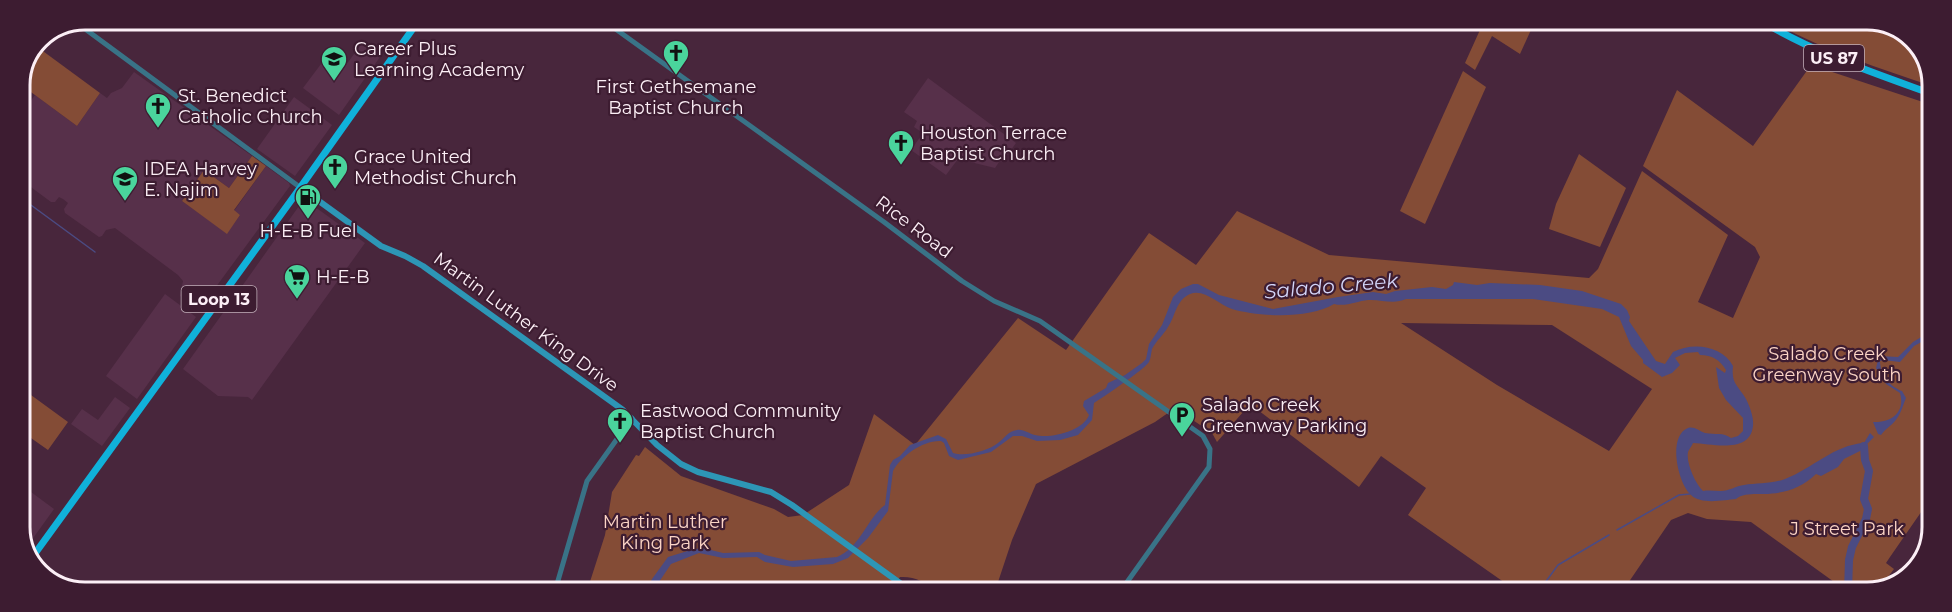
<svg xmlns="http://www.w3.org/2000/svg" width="1952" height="612" font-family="Montserrat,sans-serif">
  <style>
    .built { fill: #57304a }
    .green { fill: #844c36; fill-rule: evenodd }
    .water { fill: #4b4b83 }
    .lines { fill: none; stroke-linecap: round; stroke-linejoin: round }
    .stream { stroke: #4b4b83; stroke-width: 1.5 }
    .river { stroke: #4b4b83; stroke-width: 8 }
    .tertiary { stroke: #397387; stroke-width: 5 }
    .secondary { stroke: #2d96b6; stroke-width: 6 }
    .primary { stroke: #10b1da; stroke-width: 7 }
    .labels { text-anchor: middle; stroke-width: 4.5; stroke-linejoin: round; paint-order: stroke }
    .shield { fill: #3d1c31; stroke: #c3b0bb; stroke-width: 1.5 }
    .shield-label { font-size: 16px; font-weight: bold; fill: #fceff6 }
    .poi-label { font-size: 18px; fill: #fceff6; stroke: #3d1c31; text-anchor: start }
    .street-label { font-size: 18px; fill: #fceff6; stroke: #3d1c31 }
    .park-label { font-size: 18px; fill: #fcd5c6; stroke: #3d1c31 }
    .water-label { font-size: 20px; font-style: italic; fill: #d3d5f8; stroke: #3d1c31 }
    .rim { fill: none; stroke: #fceff6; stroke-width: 3 }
  </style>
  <rect width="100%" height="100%" fill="#48263c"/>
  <!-- built -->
  <g class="built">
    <path d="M 362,43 L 380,57 L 339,115 L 303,88 L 324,60 L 341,72 Z"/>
    <path d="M 134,72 L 252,156 L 229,188 L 204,170 L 182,201 L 227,233 L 240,215 L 234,211 L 266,166 L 289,183 L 290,186 L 199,310 L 180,296 L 183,281 L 178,275 L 115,228 L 106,230 L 102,236 L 99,237 L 65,213 L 64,209 L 68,203 L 63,199 L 59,197 L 55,202 L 51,202 L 20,179 L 20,104 L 21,102 L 27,106 L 35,95 L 77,126 L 100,93 L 107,98 L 111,93 L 122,88 Z"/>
    <path d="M 928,78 L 1016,143 L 1003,161 L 999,162 L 995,168 L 958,159 L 946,175 L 911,150 L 923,133 L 914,127 L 917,121 L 904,112 Z"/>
    <path d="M 294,97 L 332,125 L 295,176 L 257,149 Z"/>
    <path d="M 304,199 L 365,243 L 252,400 L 248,397 L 218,396 L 183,369 Z"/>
    <path d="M 165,294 L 196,317 L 137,399 L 106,376 Z"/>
    <path d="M 115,397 L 130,408 L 102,446 L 71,424 L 82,409 L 98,420 Z"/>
    <path d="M 31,492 L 54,509 L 26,548 L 20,531 L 20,508 Z"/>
  </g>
  <!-- green -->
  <g class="green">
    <path d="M 1484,21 L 1535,21 L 1520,54 L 1492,36 L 1475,70 L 1465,63 Z"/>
    <path d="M 1773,22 L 1884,22 L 1919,45 L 1932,81 L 1932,86 C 1878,68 1823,50 1773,22 Z"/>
    <path d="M 36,46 L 100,93 L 77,126 L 20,84 Z"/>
    <path d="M 1811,65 L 1932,105 L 1930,508 L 1926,505 L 1890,557 L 1886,563 L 1894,569 C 1877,591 1877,593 1848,592 L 1751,522 L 1707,519 L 1688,513 L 1671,520 L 1622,592 L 1518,592 L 1408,515 L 1426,488 L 1381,456 L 1359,487 L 1250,404 L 1217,442 L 1212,433 L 1175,408 L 1155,422 L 1036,484 L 1012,540 L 995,591 L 936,591 C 926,582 914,576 900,577 L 896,582 L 894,591 L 587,591 L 605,535 L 612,492 L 636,455 L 639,456 L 645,447 L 681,476 L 774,509 L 788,517 L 803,515 L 849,485 L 874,414 L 915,445 L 1018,318 L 1066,350 L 1149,233 L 1196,265 L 1237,211 L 1329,255 L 1589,278 L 1598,269 L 1642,171 L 1728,235 L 1698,302 L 1733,318 L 1760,257 L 1755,247 L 1643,166 L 1677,90 L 1753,146 ZM 1401,323 L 1552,325 L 1652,389 L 1609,451 L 1497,385 Z"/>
    <path d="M 1463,71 L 1486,87 L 1425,224 L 1400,211 Z"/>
    <path d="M 1579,154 L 1626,188 L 1600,247 L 1549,229 L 1556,204 Z"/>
    <path d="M 252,156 L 266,166 L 234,210 L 240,215 L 227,234 L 182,201 L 204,170 L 229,188 Z"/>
    <path d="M 20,387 L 68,422 L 48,450 L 21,431 L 20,432 Z"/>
  </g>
  <!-- water -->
  <g class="water">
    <path d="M 1454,282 L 1477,285 L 1490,283 L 1540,285 L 1582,291 L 1621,304 L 1627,310 L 1630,317 L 1629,321 L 1656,361 L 1665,364 L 1673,352 C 1692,342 1722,345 1733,366 C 1731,384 1738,385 1746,399 C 1750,407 1754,418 1753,426 C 1750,454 1713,444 1693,443 C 1692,446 1689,449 1688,452 C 1686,463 1695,483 1703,491 C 1709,490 1715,491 1721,491 C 1729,491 1736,486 1744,485 C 1757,483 1772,484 1785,479 C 1813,468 1834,445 1864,443 L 1870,433 L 1874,437 L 1860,451 L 1844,459 L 1838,467 L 1821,476 L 1816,474 C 1802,488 1783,494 1764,494 C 1755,494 1743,493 1736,499 C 1724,500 1701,505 1691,495 C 1678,484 1667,436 1688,428 C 1694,426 1699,431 1705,433 C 1716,435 1723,432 1731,438 L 1738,436 L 1743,431 L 1743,418 L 1726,400 L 1719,388 L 1716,367 L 1725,373 L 1726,370 C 1720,360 1712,355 1700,355 L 1698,352 L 1685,353 L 1675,358 L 1680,365 L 1672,373 L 1662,377 L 1643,363 L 1643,360 L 1631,346 L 1619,317 L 1602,309 L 1533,299 L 1406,299 C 1393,305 1381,299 1368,300 C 1357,301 1346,307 1334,304 C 1310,319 1259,317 1232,309 C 1219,305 1204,288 1190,294 C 1176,300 1176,315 1168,327 C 1164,334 1156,341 1152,349 C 1151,353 1151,358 1149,362 C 1145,369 1102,398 1094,403 L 1092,420 L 1078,435 L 1060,440 L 1037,441 L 1022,436 L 1013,436 L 991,452 L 958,460 L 949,456 L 944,443 L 941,441 C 923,440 901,456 893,471 L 888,511 L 868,538 L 848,558 L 833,564 L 793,567 L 765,562 L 757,557 L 723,558 L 699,553 L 671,564 L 653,591 L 647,591 L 652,579 L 668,557 L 694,549 L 703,548 L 723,553 L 759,552 L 765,555 L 791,561 L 837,557 C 861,547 867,518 885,505 L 890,465 L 893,460 L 900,456 L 910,445 L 938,435 L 946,439 L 953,453 C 965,457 988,451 998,443 C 1005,438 1008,431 1017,430 C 1024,429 1029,434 1035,435 C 1051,439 1083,431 1089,415 L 1083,406 L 1084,401 L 1106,388 L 1108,383 L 1125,375 L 1142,363 L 1146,359 L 1149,344 L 1162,325 L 1173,297 L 1181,289 L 1193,284 L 1198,284 L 1219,295 L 1273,309 L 1338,297 L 1373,292 L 1386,294 L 1395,291 L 1432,287 L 1446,289 L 1453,285 Z"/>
    <path d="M 1931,323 L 1931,335 L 1929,338 L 1914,346 L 1900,362 L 1883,360 L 1880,361 C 1880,374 1890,387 1902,391 L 1906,398 C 1903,405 1901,414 1895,421 C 1891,426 1885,429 1881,435 L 1878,434 L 1873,422 C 1890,423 1906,413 1900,393 L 1886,384 L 1876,368 L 1879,356 L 1898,357 L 1913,342 L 1923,336 Z"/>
  </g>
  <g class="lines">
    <!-- stream -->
    <g class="stream">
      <path d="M 20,197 L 95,252"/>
      <path d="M 1617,530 L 1679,495 L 1690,494"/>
      <path d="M 1539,591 L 1558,565 L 1609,535"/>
    </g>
    <!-- river -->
    <path class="river" d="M 1848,592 L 1849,560 L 1852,547 L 1866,519 L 1868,509 L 1864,499 L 1869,471 L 1865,460 L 1864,446"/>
    <!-- tertiary -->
    <g class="tertiary">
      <path d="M 603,20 L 884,222 L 962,281 L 994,301 L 1040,321 L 1203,436 L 1210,449 L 1209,467 L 1120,592"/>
      <path d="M 77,23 L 301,188"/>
      <path d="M 555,591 L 587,481 L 632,418"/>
    </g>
    <!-- secondary -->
    <path class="secondary" d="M 301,188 L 381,246 L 405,256 L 423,266 L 623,410 L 657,445 L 681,464 L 698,472 L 771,492 L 792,505 L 911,591"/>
    <!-- primary -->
    <g class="primary">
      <path d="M 1763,22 C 1817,54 1874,73 1932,94"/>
      <path d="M 31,559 L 295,195 L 419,20"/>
    </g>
  </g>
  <!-- icons -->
  <defs>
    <g id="church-pin" transform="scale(1.35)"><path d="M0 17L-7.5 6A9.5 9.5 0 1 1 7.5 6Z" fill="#4ad49c" stroke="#3d1c31"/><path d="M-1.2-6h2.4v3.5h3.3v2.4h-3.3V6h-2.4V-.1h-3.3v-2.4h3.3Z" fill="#111"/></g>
    <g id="school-pin" transform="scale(1.35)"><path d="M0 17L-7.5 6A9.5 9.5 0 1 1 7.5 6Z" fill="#4ad49c" stroke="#3d1c31"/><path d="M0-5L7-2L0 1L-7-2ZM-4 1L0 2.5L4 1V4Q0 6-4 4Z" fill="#111"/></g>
    <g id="fuel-pin" transform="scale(1.35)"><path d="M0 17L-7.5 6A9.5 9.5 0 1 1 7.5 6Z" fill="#4ad49c" stroke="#3d1c31"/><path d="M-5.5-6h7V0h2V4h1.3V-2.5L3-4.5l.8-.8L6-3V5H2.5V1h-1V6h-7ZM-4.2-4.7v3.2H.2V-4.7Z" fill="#111"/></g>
    <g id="supermarket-pin" transform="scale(1.35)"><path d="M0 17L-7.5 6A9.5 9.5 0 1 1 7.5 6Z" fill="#4ad49c" stroke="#3d1c31"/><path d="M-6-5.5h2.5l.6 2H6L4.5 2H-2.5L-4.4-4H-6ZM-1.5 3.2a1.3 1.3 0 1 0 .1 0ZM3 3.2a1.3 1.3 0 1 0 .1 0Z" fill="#111"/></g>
    <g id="parking-pin" transform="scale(1.35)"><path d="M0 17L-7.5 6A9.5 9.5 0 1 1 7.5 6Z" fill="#4ad49c" stroke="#3d1c31"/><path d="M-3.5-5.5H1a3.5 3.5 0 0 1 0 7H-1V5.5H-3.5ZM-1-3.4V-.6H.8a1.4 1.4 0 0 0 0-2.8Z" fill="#111"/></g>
  </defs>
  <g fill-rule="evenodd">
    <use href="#church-pin" x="676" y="53"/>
    <use href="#school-pin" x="334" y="59"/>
    <use href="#church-pin" x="158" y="106"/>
    <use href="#church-pin" x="901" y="143"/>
    <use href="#church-pin" x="335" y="167"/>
    <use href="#school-pin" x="125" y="179"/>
    <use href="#fuel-pin" x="308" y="197"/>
    <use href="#supermarket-pin" x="297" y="277"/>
    <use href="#parking-pin" x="1182" y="415"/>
    <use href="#church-pin" x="620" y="421"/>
  </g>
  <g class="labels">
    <!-- shield labels -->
    <g class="shield">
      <rect x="1804" y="45" width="60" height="26" rx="4.5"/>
      <rect x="181.5" y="286" width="75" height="26" rx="4.5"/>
    </g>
    <g class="shield-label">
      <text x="1834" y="64">US 87</text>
      <text x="219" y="305">Loop 13</text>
    </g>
    <!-- poi labels -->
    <g class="poi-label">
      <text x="354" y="55">Career Plus<tspan x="354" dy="21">Learning Academy</tspan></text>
      <text x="676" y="93" text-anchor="middle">First Gethsemane<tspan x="676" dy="21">Baptist Church</tspan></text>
      <text x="178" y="102">St. Benedict<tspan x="178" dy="21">Catholic Church</tspan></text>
      <text x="920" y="139">Houston Terrace<tspan x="920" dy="21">Baptist Church</tspan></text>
      <text x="354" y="163">Grace United<tspan x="354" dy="21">Methodist Church</tspan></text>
      <text x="144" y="175">IDEA Harvey<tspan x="144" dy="21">E. Najim</tspan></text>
      <text x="308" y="237" text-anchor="middle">H-E-B Fuel</text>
      <text x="316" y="283">H-E-B</text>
      <text x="1202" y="411">Salado Creek<tspan x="1202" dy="21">Greenway Parking</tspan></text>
      <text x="640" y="417">Eastwood Community<tspan x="640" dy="21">Baptist Church</tspan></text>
    </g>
    <!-- street labels -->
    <g class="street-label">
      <text transform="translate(914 227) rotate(37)" y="6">Rice Road</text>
      <text transform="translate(526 322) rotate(36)" y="6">Martin Luther King Drive</text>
    </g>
    <!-- park labels -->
    <g class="park-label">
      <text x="1827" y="360">Salado Creek<tspan x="1827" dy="21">Greenway South</tspan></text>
      <text x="665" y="528">Martin Luther<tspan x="665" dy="21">King Park</tspan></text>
      <text x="1847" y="535">J Street Park</text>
    </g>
    <!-- water labels -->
    <g class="water-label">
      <text transform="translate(1331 286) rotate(-5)" y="7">Salado Creek</text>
    </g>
  </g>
  <!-- crop -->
  <path d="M0 0H1952V612H0ZM85 30H1867A55 55 0 0 1 1922 85V527A55 55 0 0 1 1867 582H85A55 55 0 0 1 30 527V85A55 55 0 0 1 85 30Z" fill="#3d1c31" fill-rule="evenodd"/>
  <path class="rim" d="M85 30H1867A55 55 0 0 1 1922 85V527A55 55 0 0 1 1867 582H85A55 55 0 0 1 30 527V85A55 55 0 0 1 85 30Z"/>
</svg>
